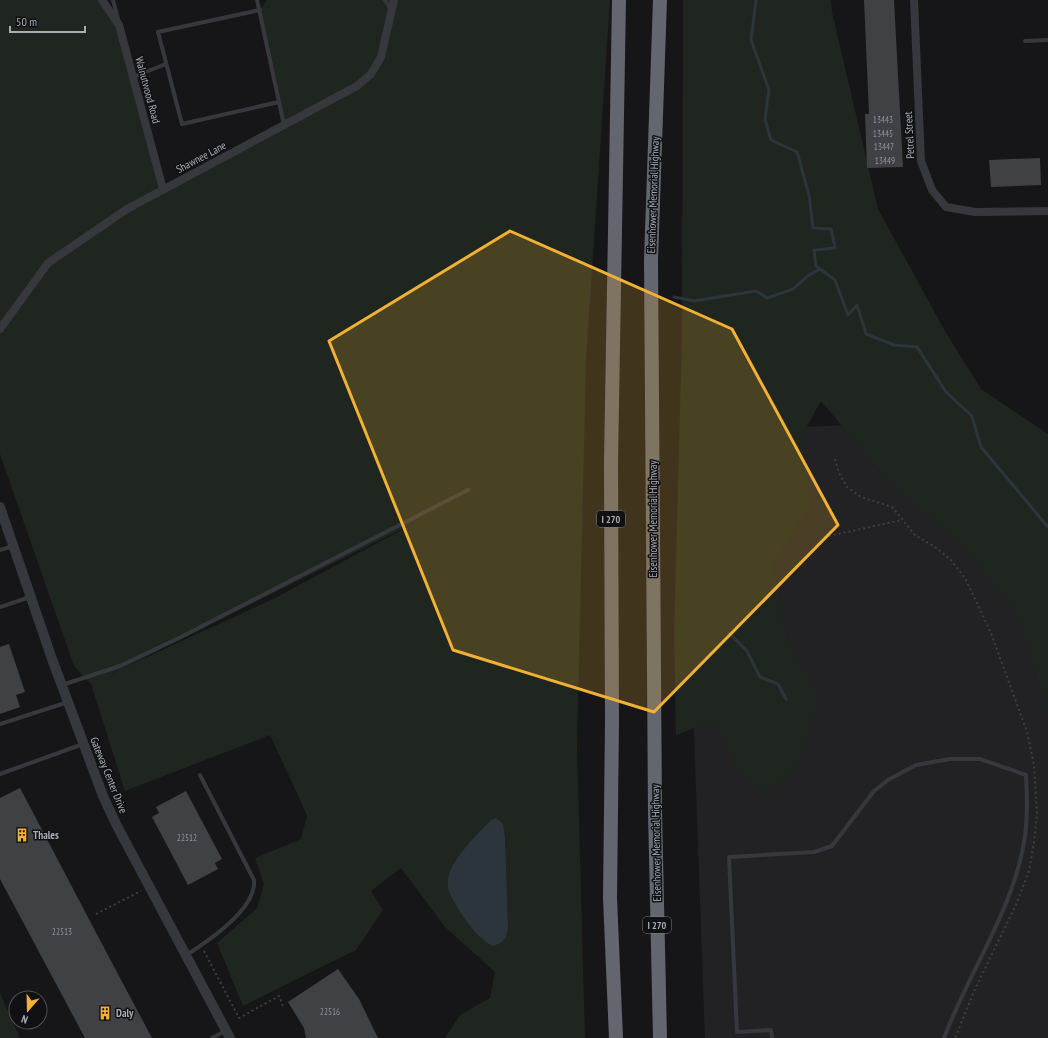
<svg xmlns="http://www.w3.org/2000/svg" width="1048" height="1038" font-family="'PT Sans Narrow',sans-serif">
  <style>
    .built { fill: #222225 }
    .green { fill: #1e261f; fill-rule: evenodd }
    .water { fill: #2c353c }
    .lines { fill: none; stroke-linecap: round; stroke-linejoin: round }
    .stream { stroke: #2c353c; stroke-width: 3 }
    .building { fill: #404145 }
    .path { stroke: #3d3f44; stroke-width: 2; stroke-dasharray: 2 3; stroke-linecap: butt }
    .service { stroke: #37383d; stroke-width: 4 }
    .minor { stroke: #37383d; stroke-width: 8 }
    .tertiary { stroke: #37383d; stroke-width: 10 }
    .motorway { stroke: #63666e; stroke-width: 14 }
    .marked { fill: #f2b134; fill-opacity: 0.2; stroke: #f2b134; stroke-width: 3; stroke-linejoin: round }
    .labels { text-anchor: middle; stroke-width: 3; stroke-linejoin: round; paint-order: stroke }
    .number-label { font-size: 9px; fill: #8e929b }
    .shield { fill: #111113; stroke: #7b7e86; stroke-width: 1 }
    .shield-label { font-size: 10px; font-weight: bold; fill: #a8adb8 }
    .street-label { font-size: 11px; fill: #a8adb8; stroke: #111113 }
    .poi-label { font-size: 11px; font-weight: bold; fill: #a8adb8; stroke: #111113; text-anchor: start }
  </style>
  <rect width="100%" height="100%" fill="#161618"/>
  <!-- built -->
  <path class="built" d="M 880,424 L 1048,608 L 1048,1038 L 705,1038 L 683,431 Z"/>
  <!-- green -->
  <g class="green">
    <path d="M 0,0 L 102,0 L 119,25 L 163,189 L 284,125 L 260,10 L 267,0 L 610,0 L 586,361 L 577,746 L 585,1038 L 445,1038 L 460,1015 L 490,998 L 495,972 L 445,927 L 401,868 L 371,891 L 383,910 L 356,950 L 243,1006 L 217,943 L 257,908 L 264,884 L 255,858 L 301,839 L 307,815 L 270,735 L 125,791 L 91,684 L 74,666 L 0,454 ZM 422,519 L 275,598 L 110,674 L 111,674 Z"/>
    <path d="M 683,0 L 831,0 L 832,12 L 878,209 L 945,331 L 981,389 L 1048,434 L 1048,712 L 1017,612 L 962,547 L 886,479 L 821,401 L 801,437 L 811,505 L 772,564 L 787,638 L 819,696 L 796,769 L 768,793 L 737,770 L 715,720 L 676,735 L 674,633 L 682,334 Z"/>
    <path d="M 0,993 L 20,1038 L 0,1038 Z"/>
  </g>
  <!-- water -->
  <path class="water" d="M 496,818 L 503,824 L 505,837 L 508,928 C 506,939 504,943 492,946 C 479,938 469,926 461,913 C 455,904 446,891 448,880 C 450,860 477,835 491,820 Z"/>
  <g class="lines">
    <!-- stream -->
    <g class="stream">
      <path d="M 756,0 L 751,40 L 769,90 L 765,119 L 771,140 L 797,152 L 809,195 L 813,228 L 831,229 L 835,248 L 814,250 L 816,266 L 835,280 L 848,315 L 857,305 L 866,334 L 894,345 L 917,347 L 946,392 L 972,416 L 981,447 L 1048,527"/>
      <path d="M 674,297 L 694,301 L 756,291 L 767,298 L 793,289 L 809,275 L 820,269"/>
      <path d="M 729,633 L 747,651 L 760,677 L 778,684 L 786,699"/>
    </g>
  </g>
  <!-- building -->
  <g class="building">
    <path d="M 864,0 L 894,0 L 903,167 L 867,168 L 865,114 L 869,114 Z"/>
    <path d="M 1040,158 L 1041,185 L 991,187 L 989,160 Z"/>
    <path d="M 9,644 L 25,692 L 16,695 L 20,707 L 0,714 L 0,647 Z"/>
    <path d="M 20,788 L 111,961 L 152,1038 L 85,1038 L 0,879 L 0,798 Z"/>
    <path d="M 186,791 L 222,859 L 215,863 L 218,869 L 188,885 L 152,817 L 159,813 L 156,807 Z"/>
    <path d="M 338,969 L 359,999 L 378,1038 L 306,1038 L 304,1028 L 288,1002 Z"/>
  </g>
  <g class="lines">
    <!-- path -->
    <g class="path">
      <path d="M 835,459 L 839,473 L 847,487 L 861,497 L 892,507 L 915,535 L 938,549 L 951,560 L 965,578 L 991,633 L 1027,732 L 1034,765 L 1037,813 L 1034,842 L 1029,871 L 1015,907 L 975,989 L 955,1038"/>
      <path d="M 824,537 L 902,520"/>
      <path d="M 96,914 L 141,891"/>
      <path d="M 204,951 L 239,1018 L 279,996 L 283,1006"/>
    </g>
    <!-- service -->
    <g class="service">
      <path d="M 113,0 L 118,19"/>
      <path d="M 257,0 L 284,125"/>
      <path d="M 385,0 L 391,10"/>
      <path d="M 260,10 L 158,32 L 182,124 L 279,102"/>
      <path d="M 1025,41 L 1048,40"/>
      <path d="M 133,77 L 166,64"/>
      <path d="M 0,550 L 13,546"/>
      <path d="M 0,607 L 30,597"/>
      <path d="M 62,685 L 120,666 L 181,637 L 468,490"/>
      <path d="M 0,724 L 68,702"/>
      <path d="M 0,774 L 83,744"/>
      <path d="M 185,956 C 208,941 257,909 254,880 L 200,775"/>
      <path d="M 212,1038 L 225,1031"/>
      <path d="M 772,1038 L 771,1030 L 737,1032 L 729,857 L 814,852 L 832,846 L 874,791 L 888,780 L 916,765 L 950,759 L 980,759 L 1026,775 C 1027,796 1028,815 1025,836 C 1015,908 969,971 944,1038"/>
    </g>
    <!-- minor -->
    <g class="minor">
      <path d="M 102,0 L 119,25 L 163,189"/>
      <path d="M 914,0 L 921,161 L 932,190 L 946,207 L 975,212 L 1048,211"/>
      <path d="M 0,329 L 48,263 L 127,209 L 357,86 L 371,74 L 381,57 L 394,0"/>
    </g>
    <!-- tertiary -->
    <path class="tertiary" d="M 0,507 L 52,659 L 103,796 L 116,824 L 230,1038"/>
    <!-- motorway -->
    <g class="motorway">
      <path d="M 660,0 L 651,260 L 655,811 L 660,1038"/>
      <path d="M 616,1038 L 610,898 L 612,722 L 611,462 L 619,0"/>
    </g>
  </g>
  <!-- marked area -->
  <path class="marked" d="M 510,231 L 732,329 L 838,525 L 654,712 L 453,650 L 329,341 Z"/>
  <!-- icons -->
  <defs>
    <g id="building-bare" transform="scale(1.08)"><path d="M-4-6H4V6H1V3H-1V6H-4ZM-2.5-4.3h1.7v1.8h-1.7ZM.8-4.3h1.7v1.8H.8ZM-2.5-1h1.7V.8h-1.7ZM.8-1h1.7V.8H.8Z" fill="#f2b134" stroke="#111113" stroke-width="2.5" paint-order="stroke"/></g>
  </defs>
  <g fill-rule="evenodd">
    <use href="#building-bare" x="22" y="835"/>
    <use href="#building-bare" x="105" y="1013"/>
  </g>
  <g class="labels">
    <!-- number labels -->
    <g class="number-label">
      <text x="883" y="123">13443</text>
      <text x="883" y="137">13445</text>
      <text x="884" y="150">13447</text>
      <text x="885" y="164">13449</text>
      <text x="187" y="841">22512</text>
      <text x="62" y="935">22513</text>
      <text x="330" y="1015">22516</text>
    </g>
    <!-- shield labels -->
    <g class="shield">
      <rect x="597" y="511" width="28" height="16" rx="3"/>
      <rect x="643" y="917" width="28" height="16" rx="3"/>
    </g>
    <g class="shield-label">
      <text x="611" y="523">I 270</text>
      <text x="657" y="929">I 270</text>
    </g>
    <!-- street labels -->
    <g class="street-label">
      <text transform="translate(148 90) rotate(75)" y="4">Walnutwood Road</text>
      <text transform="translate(909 135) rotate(-93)" y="4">Petrel Street</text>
      <text transform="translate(201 157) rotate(-28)" y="4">Shawnee Lane</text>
      <text transform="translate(653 195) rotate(-88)" y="4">Eisenhower Memorial Highway</text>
      <text transform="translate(653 519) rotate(-90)" y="4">Eisenhower Memorial Highway</text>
      <text transform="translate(109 775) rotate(68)" y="4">Gateway Center Drive</text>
      <text transform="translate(656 843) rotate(-91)" y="4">Eisenhower Memorial Highway</text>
    </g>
    <!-- poi labels -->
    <g class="poi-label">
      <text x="33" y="839">Thales</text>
      <text x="116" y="1017">Daly</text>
    </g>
  </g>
  <!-- north arrow -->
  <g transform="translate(28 1010) rotate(200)"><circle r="19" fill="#111113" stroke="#4d4f55"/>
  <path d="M0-3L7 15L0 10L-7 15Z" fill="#f2b134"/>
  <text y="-6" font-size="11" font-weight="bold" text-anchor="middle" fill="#a8adb8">N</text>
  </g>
  <!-- scale -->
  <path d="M10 26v6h75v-6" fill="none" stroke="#a8adb8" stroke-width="2"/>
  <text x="16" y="26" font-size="12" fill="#a8adb8" stroke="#111113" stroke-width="3" paint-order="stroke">50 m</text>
</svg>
